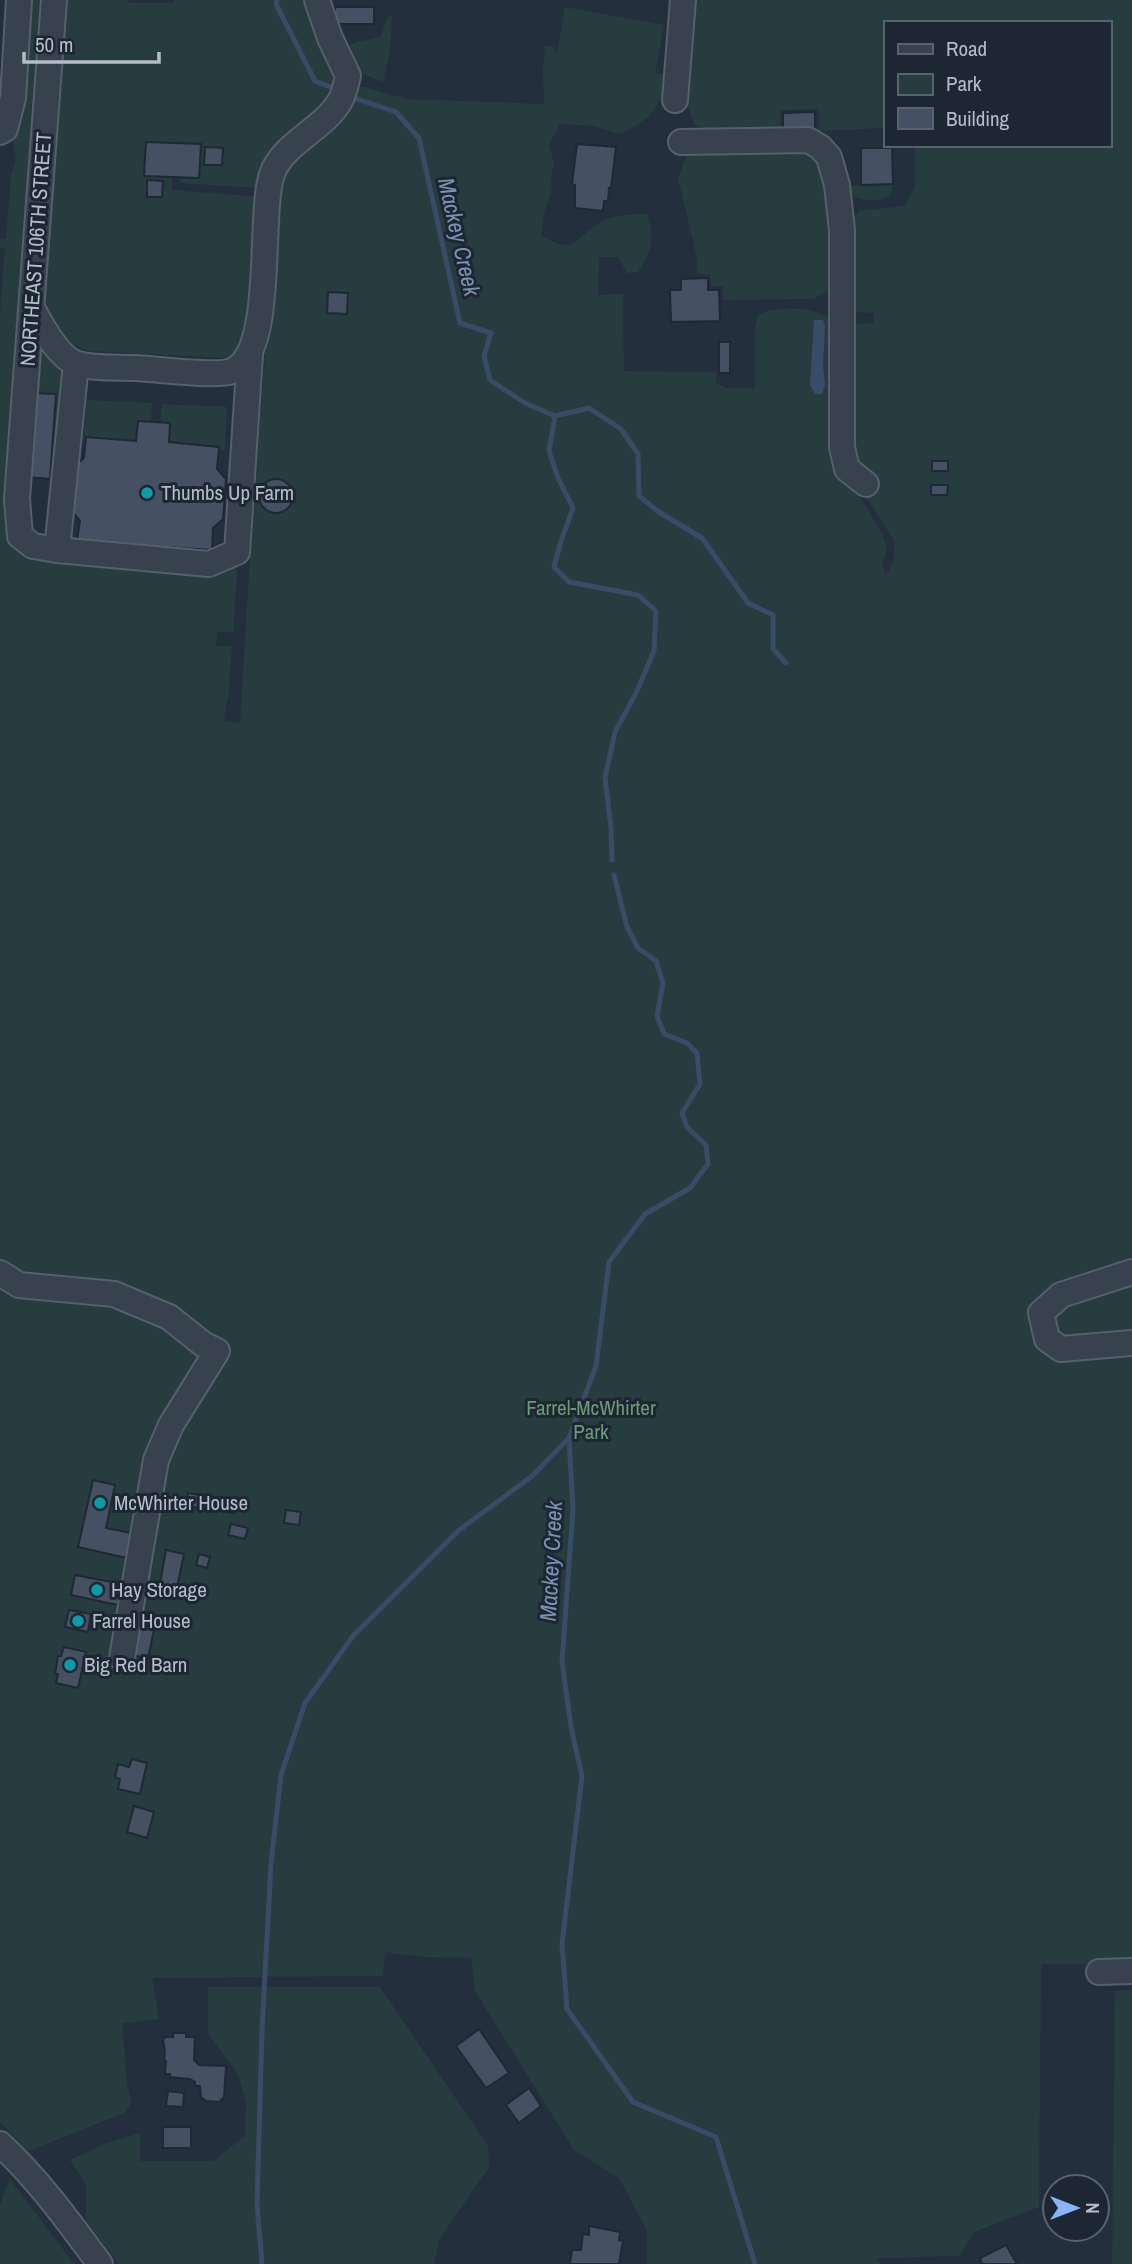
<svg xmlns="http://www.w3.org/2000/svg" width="1132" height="2264" font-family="'Archivo Narrow',sans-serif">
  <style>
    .green { fill: #263c3f }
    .water { fill: #394c67 }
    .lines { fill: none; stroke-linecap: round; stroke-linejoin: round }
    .stream { stroke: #394c67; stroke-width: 5 }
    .building { fill: #455162; stroke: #1f2835; stroke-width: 2 }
    .minor-casing { stroke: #565f6c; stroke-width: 28 }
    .minor { stroke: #38414e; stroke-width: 24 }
    .culture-dot { fill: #0f9aa8; stroke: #1d2633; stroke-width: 2.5 }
    .labels { text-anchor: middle; stroke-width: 6; stroke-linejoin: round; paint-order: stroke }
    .street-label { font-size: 21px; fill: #b4bcc9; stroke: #1d2633 }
    .poi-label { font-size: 21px; fill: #b4bcc9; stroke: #1d2633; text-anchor: start }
    .park-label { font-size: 21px; fill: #6b9a76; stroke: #1d2633 }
    .water-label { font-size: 23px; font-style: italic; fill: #7c92b1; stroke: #1d2633 }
  </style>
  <rect width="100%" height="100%" fill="#242f3e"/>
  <!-- green -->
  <g class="green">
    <path d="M 25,0 L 44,0 L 13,544 L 233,564 L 237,572 L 233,632 L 217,632 L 216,646 L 232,646 L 228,700 L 226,704 L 224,721 L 240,723 L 252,523 L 279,174 L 352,87 L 364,87 L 407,99 L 544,104 L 543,66 L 545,46 L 552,46 L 557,54 L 565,7 L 664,25 L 655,73 L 662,74 L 667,85 C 656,112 647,122 619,134 L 594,126 L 560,124 L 549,145 L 554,163 L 551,179 L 552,190 L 545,210 L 541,235 C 578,258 574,236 603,221 C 615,214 632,215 646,214 C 656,236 651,253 638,272 L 627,273 L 618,257 L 599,257 L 598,295 L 623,294 L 624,371 L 716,372 L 716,382 L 725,388 L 755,388 L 755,328 L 758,315 C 777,305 812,307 830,318 L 841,467 L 883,535 L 887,550 L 882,564 L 886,575 L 893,563 L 895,542 L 858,485 L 874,492 L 879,483 L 861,471 L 850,459 L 849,324 L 874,323 L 874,313 L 856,312 L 846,307 L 847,223 L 860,211 L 904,206 L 915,188 L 915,145 L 1109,145 L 1109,23 L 885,23 L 885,128 L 819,131 L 819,109 L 781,110 L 780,135 L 725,135 L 695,125 L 684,98 L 694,0 L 1132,0 L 1132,1965 L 1041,1964 L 1039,2207 L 974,2232 L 960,2256 L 877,2258 L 881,2264 L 647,2264 L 647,2231 L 619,2178 L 574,2150 L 475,1991 L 471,1958 L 424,1957 L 385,1952 L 383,1976 L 152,1978 L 159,2019 L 122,2023 L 127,2083 L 131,2103 L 126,2112 L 29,2151 L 0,2122 L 0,312 L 5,248 L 0,247 L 0,239 L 6,239 L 11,175 L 16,160 L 11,132 Z"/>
    <path d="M 63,0 L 128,0 L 129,3 L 173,3 L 174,0 L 312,0 L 333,67 L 331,99 L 261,188 L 180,183 L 180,177 L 172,177 L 172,190 L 261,197 L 246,344 L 229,358 L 90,351 C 72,346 51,328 44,310 C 41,303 42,293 41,286 Z"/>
    <path d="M 392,14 L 390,52 L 383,82 L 353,70 C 338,34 363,45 381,36 L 387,18 Z"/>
    <path d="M 708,147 L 795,148 L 818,157 L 837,224 L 830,289 L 813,299 L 723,300 L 723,286 L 711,286 L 710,275 L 697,274 L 697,258 L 678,178 L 687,154 Z"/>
    <path d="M 893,185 L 891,194 C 879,204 863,200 850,195 L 845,186 Z"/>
    <path d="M 36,340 C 45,349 57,359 61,371 C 68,391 59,419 57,440 L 53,440 L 33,393 Z"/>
    <path d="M 87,400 L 152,403 L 151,422 L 138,422 L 136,441 L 86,437 L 84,440 Z"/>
    <path d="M 162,404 L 227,407 L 225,450 L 219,450 L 218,446 L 169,442 L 170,424 L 160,423 Z"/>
    <path d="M 208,1987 L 380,1987 L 488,2146 L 489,2167 L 439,2240 L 434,2264 L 119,2264 L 86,2221 L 86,2185 L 70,2160 L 104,2144 L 140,2133 L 140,2161 L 213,2161 L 245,2136 L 246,2103 L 238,2074 L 208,2034 Z"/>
    <path d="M 1115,1990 L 1132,1990 L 1132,2264 L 1112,2264 Z"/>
    <path d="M 10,2179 L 74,2264 L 0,2264 L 0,2205 Z"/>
  </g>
  <!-- water -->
  <path class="water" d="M 814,320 L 823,320 L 825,326 L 823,366 L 825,385 L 822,394 L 815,394 L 810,385 Z"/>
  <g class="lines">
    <!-- stream -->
    <g class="stream">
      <path d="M 277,0 L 276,4 L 315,81 L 331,87"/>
      <path d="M 354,98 L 396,112 L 419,138 L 460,323 L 491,333 L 484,356 L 490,380 L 525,403 L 555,416 L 549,451 L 558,478 L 573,508 L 561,541 L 554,567 L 569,582 L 638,595 L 656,611 L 654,651 L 637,691 L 615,732 L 605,778 L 611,828 L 612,860"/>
      <path d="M 555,416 L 589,408 L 621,429 L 638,454 L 639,496 L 659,512 L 702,538 L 748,603 L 773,615 L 773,649 L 786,663"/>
      <path d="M 614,875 L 627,927 L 638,948 L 656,961 L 663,983 L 657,1016 L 664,1034 L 687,1043 L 697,1053 L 700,1084 L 682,1113 L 687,1127 L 706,1145 L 708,1164 L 690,1188 L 645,1214 L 609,1262 L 596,1366 L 569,1438 L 573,1509 L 562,1662 L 571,1727 L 582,1776 L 562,1944 L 567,2009 L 633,2102 L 716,2137 L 755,2264"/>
      <path d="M 262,2264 L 257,2204 L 262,2030 L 271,1863 L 281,1775 L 305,1703 L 353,1636 L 458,1531 L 532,1476 L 569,1438"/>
    </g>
  </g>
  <!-- building -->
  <g class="building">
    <rect x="335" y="7" width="39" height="17"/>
    <path d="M 815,112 L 815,130 L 783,130 L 783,113 Z"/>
    <path d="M 146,142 L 201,144 L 199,178 L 144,176 Z"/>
    <path d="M 577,144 L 616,147 L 611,188 L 609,188 L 608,201 L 604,201 L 603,211 L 575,208 L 575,185 L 572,184 Z"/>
    <path d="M 205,147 L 223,148 L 222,165 L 204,165 Z"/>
    <path d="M 861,148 L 892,148 L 893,184 L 861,185 Z"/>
    <path d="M 147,180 L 163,181 L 162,197 L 147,197 Z"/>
    <path d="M 708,278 L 708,290 L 719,290 L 720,321 L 671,322 L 670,290 L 681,290 L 681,279 Z"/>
    <path d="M 328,292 L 348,293 L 347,314 L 327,313 Z"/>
    <rect x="719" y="342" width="11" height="31"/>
    <path d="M 33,393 L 56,394 L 50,479 L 27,477 Z"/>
    <path d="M 138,421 L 170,423 L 169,442 L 219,447 L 217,469 L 226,479 L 223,519 L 213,528 L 212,550 L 77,541 L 80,521 L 69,507 L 71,469 L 84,458 L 86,437 L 136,441 Z"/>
    <rect x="932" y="461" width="16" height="10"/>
    <circle cx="276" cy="496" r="17"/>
    <path d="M 931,485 L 948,485 L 947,495 L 931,495 Z"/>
    <path d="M 93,1480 L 115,1485 L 106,1528 L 136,1534 L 131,1559 L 78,1547 Z"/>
    <path d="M 188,1493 L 235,1501 L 233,1513 L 186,1506 Z"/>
    <path d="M 286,1510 L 301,1512 L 299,1525 L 284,1523 Z"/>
    <path d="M 231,1524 L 248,1528 L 245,1539 L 228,1535 Z"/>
    <path d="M 166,1550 L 184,1554 L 176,1592 L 159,1588 Z"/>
    <path d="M 199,1554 L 210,1557 L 207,1568 L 196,1565 Z"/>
    <path d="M 75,1575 L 122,1584 L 118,1605 L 71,1595 Z"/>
    <path d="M 69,1610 L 91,1614 L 88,1632 L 65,1627 Z"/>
    <path d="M 138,1627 L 154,1630 L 148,1658 L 132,1655 Z"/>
    <path d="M 64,1647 L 86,1652 L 78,1688 L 56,1683 L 58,1674 L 55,1674 L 58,1656 L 61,1656 Z"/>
    <path d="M 132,1759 L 147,1763 L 140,1794 L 118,1789 L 120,1779 L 115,1777 L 118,1764 L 129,1767 Z"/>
    <path d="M 134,1806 L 154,1812 L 147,1838 L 127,1832 Z"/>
    <path d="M 479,2029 L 509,2073 L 486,2088 L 456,2046 Z"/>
    <path d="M 173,2033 L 186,2033 L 186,2037 L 195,2037 L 194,2060 L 199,2065 L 226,2066 L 224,2097 L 219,2102 L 206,2101 L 201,2097 L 200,2086 L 195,2086 L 195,2082 L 190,2079 L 170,2077 L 170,2074 L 165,2074 L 166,2061 L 164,2061 L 165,2051 L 163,2040 L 165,2037 L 173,2037 Z"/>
    <path d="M 529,2088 L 541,2106 L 519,2123 L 506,2105 Z"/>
    <path d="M 168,2091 L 184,2093 L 183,2107 L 166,2106 Z"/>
    <rect x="163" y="2127" width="28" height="21"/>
    <path d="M 589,2226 L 620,2232 L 619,2240 L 623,2241 L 619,2264 L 570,2264 L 572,2250 L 581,2250 L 583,2234 L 589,2235 Z"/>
    <path d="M 1006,2245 L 1017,2264 L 982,2264 L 980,2258 Z"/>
  </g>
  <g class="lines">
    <!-- minor casing -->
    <g class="minor-casing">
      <g id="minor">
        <path d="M 54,0 L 17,499 L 20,536 L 33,546 L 57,550 L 209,564 L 237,552 L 250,355"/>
        <path d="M 675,100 L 683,0"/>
        <path d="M 0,132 L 5,129 L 13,98 L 19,0"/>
        <path d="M 681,142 L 808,140 L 820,147 L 829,157 L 837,185 L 842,230 L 842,447 L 847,469 L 866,484"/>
        <path d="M 32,308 C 41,325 59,359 78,364 C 95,369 118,367 136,368 C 155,369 217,377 232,371 C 276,353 258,216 272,174 C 283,143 323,130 340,101 C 344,94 346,84 348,76 L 330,38 L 317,0"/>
        <path d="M 57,550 L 76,364"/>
        <path d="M 1132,1272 L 1061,1295 L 1041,1313 L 1047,1339 L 1061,1349 L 1132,1343"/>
        <path d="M 0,1273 L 19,1285 L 114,1294 L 169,1317 L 203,1344 L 217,1351 L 171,1425 L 156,1460 L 122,1658"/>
        <path d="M 1099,1972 L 1132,1971"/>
        <path d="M 0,2144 C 38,2179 69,2222 100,2264"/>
      </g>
    </g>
    <!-- minor -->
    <use href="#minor" class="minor"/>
  </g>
  <!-- markers -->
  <g class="culture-dot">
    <circle cx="147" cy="493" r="7"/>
    <circle cx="100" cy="1503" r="7"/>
    <circle cx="97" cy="1590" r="7"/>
    <circle cx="78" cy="1621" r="7"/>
    <circle cx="70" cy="1665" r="7"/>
  </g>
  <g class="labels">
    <!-- street labels -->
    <g class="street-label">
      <text transform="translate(36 249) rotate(-86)" y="7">NORTHEAST 106TH STREET</text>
    </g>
    <!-- poi labels -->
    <g class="poi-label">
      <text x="161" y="500">Thumbs Up Farm</text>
      <text x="114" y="1510">McWhirter House</text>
      <text x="111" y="1597">Hay Storage</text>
      <text x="92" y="1628">Farrel House</text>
      <text x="84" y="1672">Big Red Barn</text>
    </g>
    <!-- park labels -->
    <g class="park-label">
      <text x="591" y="1415">Farrel-McWhirter<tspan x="591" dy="24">Park</tspan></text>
    </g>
    <!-- water labels -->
    <g class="water-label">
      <text transform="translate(459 237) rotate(77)" y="8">Mackey Creek</text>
      <text transform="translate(551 1561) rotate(-87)" y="8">Mackey Creek</text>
    </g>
  </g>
  <!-- legend -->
  <rect x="884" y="21" width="228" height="126" fill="#1d2633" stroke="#59626f" stroke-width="2"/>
  <rect x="898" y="44" width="35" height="10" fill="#38414e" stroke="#59626f" stroke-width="2"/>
  <text x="946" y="56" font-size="21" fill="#b4bcc9">Road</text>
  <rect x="898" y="74" width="35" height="21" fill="#263c3f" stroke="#59626f" stroke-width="2"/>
  <text x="946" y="91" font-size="21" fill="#b4bcc9">Park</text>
  <rect x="898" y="108" width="35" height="21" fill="#455162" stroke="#59626f" stroke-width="2"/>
  <text x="946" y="126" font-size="21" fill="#b4bcc9">Building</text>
  <!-- north arrow -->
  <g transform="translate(1076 2208) rotate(90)"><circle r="33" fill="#1d2633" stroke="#59626f" stroke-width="2"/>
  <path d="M0-5L12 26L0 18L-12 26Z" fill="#8ab4f8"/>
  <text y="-10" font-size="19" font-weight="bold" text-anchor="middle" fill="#b4bcc9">N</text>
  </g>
  <!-- scale -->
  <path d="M24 52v10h135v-10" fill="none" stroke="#b4bcc9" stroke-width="3.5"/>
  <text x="35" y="52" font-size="21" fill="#b4bcc9" stroke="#1d2633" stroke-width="5" paint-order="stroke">50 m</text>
</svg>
